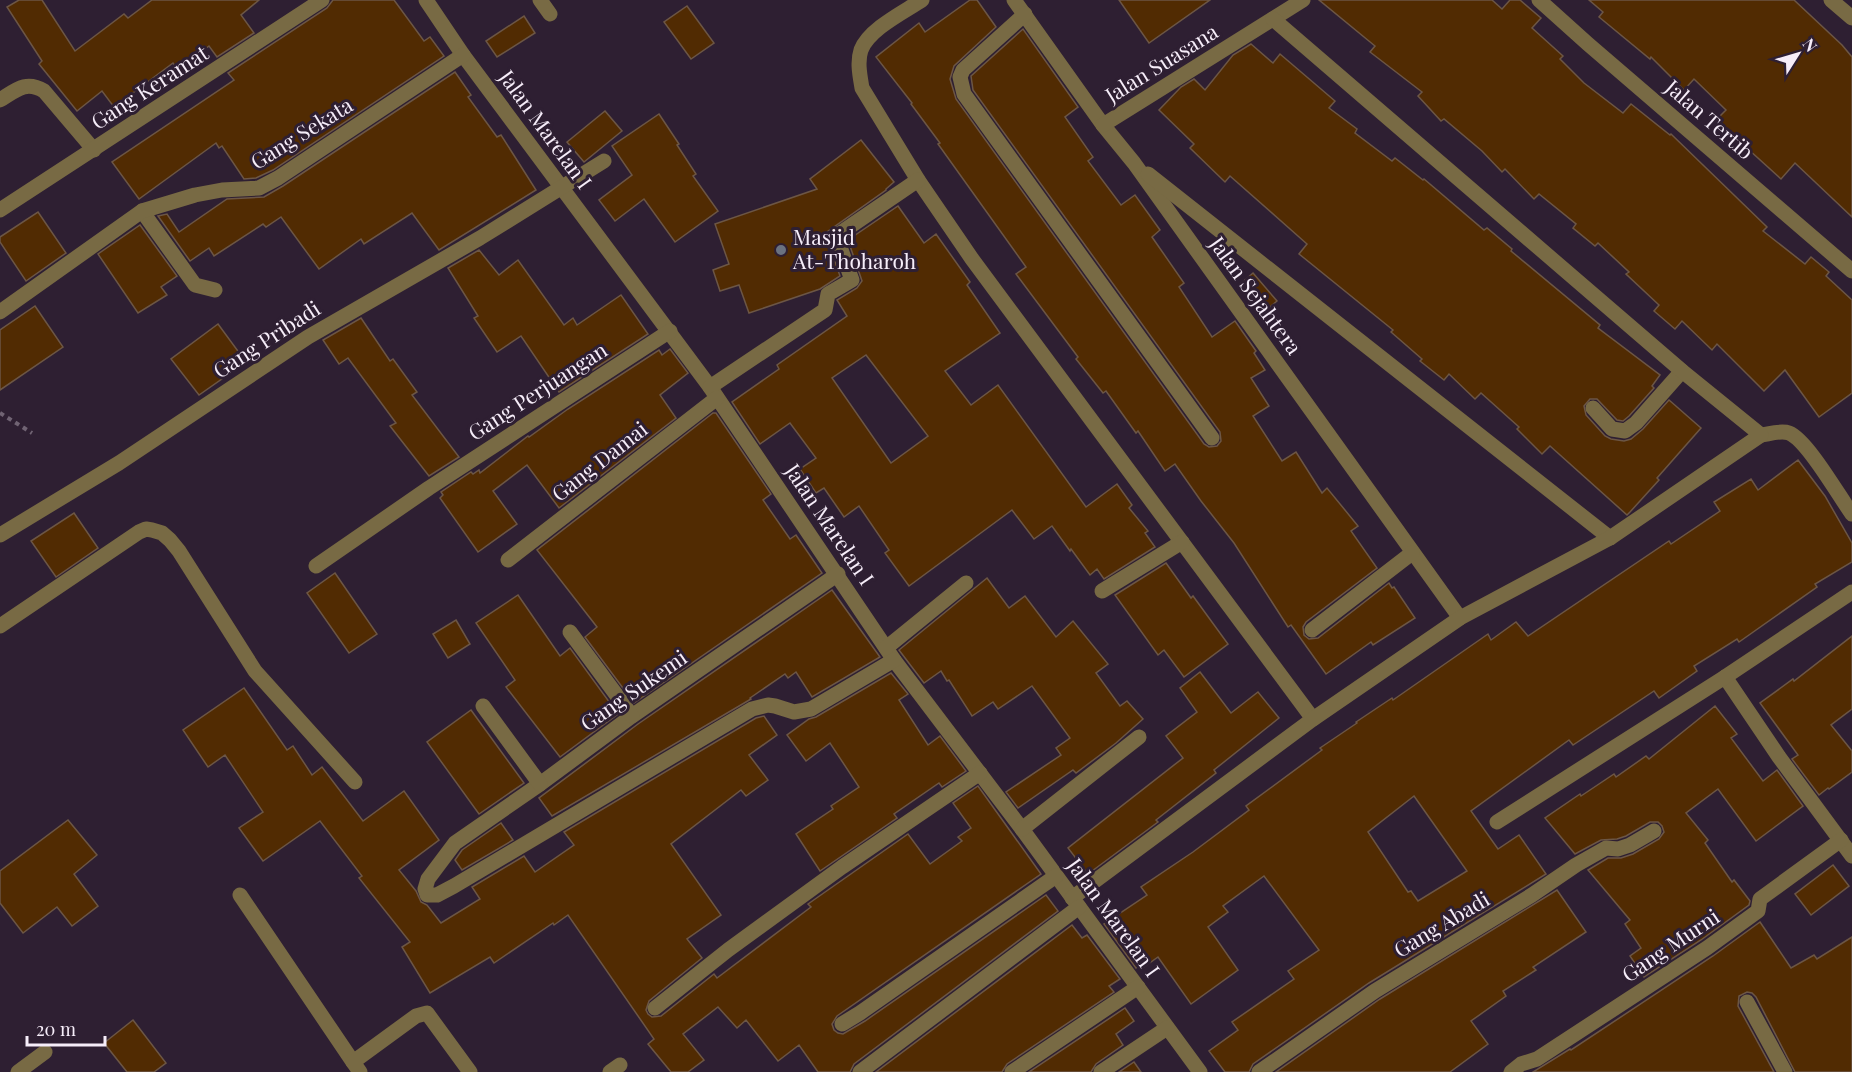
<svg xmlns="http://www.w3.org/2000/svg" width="1852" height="1072" font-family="'Playfair Display',serif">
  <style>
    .building { fill: #512b02; stroke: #6c5645; stroke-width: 1.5; fill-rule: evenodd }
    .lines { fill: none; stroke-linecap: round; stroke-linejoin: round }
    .path { stroke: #706373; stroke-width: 4; stroke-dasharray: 4.5 4.5; stroke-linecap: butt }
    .minor { stroke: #786a44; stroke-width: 15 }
    .worship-dot { fill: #6b7280; stroke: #2e1f32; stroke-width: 2 }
    .labels { text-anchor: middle; stroke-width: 6; stroke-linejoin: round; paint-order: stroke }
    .street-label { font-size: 21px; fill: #f6edf9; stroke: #2e1f32 }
    .poi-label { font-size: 21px; fill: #f6edf9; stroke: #2e1f32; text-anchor: start }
  </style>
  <rect width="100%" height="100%" fill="#2e1f32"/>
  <!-- building -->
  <g class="building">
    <path d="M 19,0 L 42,0 L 75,51 L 124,14 L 128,18 L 152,0 L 259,0 L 241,15 L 254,33 L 217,57 L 209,46 L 178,70 L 173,63 L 114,107 L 102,91 L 77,111 L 39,64 L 42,61 L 7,7 Z"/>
    <path d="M 333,0 L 394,0 L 424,41 L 430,37 L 444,56 L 273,170 L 256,178 L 244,179 L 222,146 L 219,148 L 216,143 L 139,199 L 112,162 L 234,80 L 228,73 L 327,8 Z"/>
    <path d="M 970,0 L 977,0 L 996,27 L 954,66 L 950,79 L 956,99 L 1204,444 L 1209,447 L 1217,446 L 1221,441 L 1220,432 L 973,90 L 971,76 L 1023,29 L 1078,107 L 1065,117 L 1093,157 L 1088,161 L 1121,205 L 1135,195 L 1160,230 L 1152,237 L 1184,283 L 1179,287 L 1212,337 L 1235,321 L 1256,351 L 1254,353 L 1265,370 L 1251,378 L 1269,406 L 1253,416 L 1282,461 L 1296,452 L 1322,493 L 1327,488 L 1358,526 L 1351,531 L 1377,568 L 1306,622 L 1303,627 L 1304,635 L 1309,639 L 1318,638 L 1389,583 L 1392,588 L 1394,587 L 1415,618 L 1373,645 L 1371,642 L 1326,674 L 1291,625 L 1288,627 L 1234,543 L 1201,501 L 1175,464 L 1165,471 L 1138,431 L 1136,433 L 1106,391 L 1103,393 L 1076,359 L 1078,357 L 1016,274 L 1026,267 L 938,144 L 940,143 L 911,104 L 912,103 L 876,57 L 919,23 L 925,32 Z"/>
    <path d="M 1119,0 L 1210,0 L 1149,43 Z"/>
    <path d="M 1319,0 L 1492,0 L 1502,9 L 1510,0 L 1520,0 L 1541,18 L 1532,28 L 1563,56 L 1560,59 L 1584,83 L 1623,113 L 1631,104 L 1670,135 L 1671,134 L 1767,227 L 1763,231 L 1805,264 L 1811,257 L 1829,272 L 1826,276 L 1852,300 L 1852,393 L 1819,417 L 1785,370 L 1764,391 L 1717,344 L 1712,350 L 1682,321 L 1675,329 L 1654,311 L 1659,305 L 1626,274 L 1629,272 L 1598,243 L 1595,246 L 1573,228 L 1576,224 L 1539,194 L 1534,199 L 1505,169 L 1502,172 L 1482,151 L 1444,119 L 1441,121 L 1418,96 L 1422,92 L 1370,52 L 1375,46 Z"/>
    <path d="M 1589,0 L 1794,0 L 1842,45 L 1852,57 L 1852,217 L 1795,163 L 1781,179 L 1716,120 L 1726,110 L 1694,79 L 1684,90 L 1651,57 L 1650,59 L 1599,17 L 1603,12 Z"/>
    <path d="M 687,6 L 714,43 L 691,59 L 664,22 Z"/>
    <path d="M 524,16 L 535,33 L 497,57 L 486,41 Z"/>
    <path d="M 1251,44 L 1273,63 L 1280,54 L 1335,101 L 1329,108 L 1357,129 L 1355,133 L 1392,161 L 1395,158 L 1423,180 L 1424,179 L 1484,230 L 1487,228 L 1512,249 L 1511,251 L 1600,325 L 1598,328 L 1660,375 L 1652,386 L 1654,388 L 1629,416 L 1623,421 L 1617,420 L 1597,399 L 1590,399 L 1584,406 L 1586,415 L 1605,436 L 1611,439 L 1624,441 L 1631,439 L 1643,429 L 1669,400 L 1701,428 L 1657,478 L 1659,480 L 1630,512 L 1627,515 L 1550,446 L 1542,454 L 1517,429 L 1519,427 L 1481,393 L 1475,399 L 1449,374 L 1444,380 L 1420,361 L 1422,359 L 1391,332 L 1393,330 L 1299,254 L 1307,244 L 1230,176 L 1225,182 L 1190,148 L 1194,144 L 1159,110 L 1181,87 L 1194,79 L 1205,90 L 1233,55 Z"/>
    <path d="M 455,72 L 471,95 L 468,97 L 497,137 L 501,135 L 536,190 L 439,250 L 412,213 L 364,244 L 361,239 L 319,269 L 281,217 L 266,227 L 263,224 L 214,256 L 209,248 L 190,261 L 158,216 L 167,214 L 179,232 L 227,199 L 264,197 L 283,186 Z"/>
    <path d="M 605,111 L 622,131 L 584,162 L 567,142 Z"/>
    <path d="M 659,114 L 679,144 L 677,145 L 696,174 L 693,176 L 718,211 L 675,242 L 644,199 L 615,221 L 599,200 L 632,175 L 612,146 Z"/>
    <path d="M 861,140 L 894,182 L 886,189 L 886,190 L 827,232 L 827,239 L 840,276 L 820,289 L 749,313 L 739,285 L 720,291 L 713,270 L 729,264 L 715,224 L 817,189 L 810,179 Z"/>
    <path d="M 898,206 L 924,243 L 936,234 L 970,282 L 967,285 L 1000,333 L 945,371 L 971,405 L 998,385 L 1086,507 L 1117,484 L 1132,505 L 1129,508 L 1148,531 L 1145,533 L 1155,547 L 1104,579 L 1097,569 L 1090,575 L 1071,549 L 1070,551 L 1052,526 L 1034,539 L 1012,510 L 909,586 L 885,553 L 889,550 L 859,506 L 844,517 L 824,488 L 816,493 L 800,469 L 816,458 L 790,423 L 760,444 L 732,402 L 779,369 L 777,365 L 847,316 L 837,300 L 857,288 L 862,281 L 848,240 ZM 866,355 L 928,436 L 891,463 L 832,378 Z"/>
    <path d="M 38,212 L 66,253 L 26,281 L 0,242 L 0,237 Z"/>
    <path d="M 140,225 L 177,276 L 161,287 L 167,295 L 138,313 L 98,254 Z"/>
    <path d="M 479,250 L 499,275 L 518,260 L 564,325 L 573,318 L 577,325 L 621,295 L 648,334 L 559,392 L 521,336 L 497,352 L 474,318 L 478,316 L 448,268 Z"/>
    <path d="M 1253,273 L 1277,301 L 1262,314 L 1238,286 Z"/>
    <path d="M 35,306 L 63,347 L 0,390 L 0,330 Z"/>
    <path d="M 361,318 L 390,361 L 393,359 L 417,392 L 412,395 L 459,457 L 429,476 L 390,426 L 396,423 L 348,358 L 339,364 L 323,340 Z"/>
    <path d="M 218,324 L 246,362 L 199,395 L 171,359 Z"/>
    <path d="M 670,349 L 688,373 L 660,395 L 676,418 L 559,508 L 527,465 L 493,491 L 517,524 L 478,552 L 440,498 L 443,495 L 441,492 L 471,472 L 473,474 L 479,470 L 480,473 L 528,436 L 529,437 L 568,409 L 659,350 L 662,355 Z"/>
    <path d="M 713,413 L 716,413 L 771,494 L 763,500 L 790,539 L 796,535 L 822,573 L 634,703 L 585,637 L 597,627 L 537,550 Z"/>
    <path d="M 1798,460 L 1825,496 L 1852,543 L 1852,562 L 1815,584 L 1817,587 L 1739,642 L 1737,639 L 1694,666 L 1697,671 L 1659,698 L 1654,691 L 1573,745 L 1569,740 L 1471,811 L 1498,849 L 1519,835 L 1546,874 L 1369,983 L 1253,1064 L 1249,1072 L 1225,1072 L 1209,1051 L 1238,1030 L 1232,1022 L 1294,979 L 1288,971 L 1319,950 L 1264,876 L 1223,906 L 1228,912 L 1208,927 L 1238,970 L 1191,1004 L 1158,957 L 1144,967 L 1142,964 L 1136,968 L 1104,924 L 1147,895 L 1141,887 L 1193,852 L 1249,810 L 1246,806 L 1322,750 L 1320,748 L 1357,723 L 1356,722 L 1392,698 L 1393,700 L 1488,634 L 1491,640 L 1516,622 L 1528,636 L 1669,541 L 1671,544 L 1720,511 L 1714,502 L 1751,479 L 1758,490 ZM 1414,796 L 1467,871 L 1418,901 L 1411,891 L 1408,892 L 1368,832 Z"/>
    <path d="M 74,513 L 98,548 L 56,577 L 31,541 Z"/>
    <path d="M 1166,563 L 1191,598 L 1193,596 L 1228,644 L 1184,677 L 1164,650 L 1158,655 L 1115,595 Z"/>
    <path d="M 335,573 L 377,634 L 349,653 L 307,593 Z"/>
    <path d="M 987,578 L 1009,608 L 1025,596 L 1056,637 L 1073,621 L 1108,664 L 1096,673 L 1120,706 L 1127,701 L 1143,719 L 1116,743 L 1076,773 L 1073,770 L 1018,808 L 1006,792 L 1061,755 L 1056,748 L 1070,738 L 1032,686 L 998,709 L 993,702 L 972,716 L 949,680 L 947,681 L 941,671 L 924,683 L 899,650 Z"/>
    <path d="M 832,590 L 880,657 L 812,697 L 796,672 L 788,678 L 785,674 L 750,698 L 751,699 L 552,816 L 539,798 L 638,724 Z"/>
    <path d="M 518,595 L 560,656 L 570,648 L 618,714 L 560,757 L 506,687 L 515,680 L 476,623 Z"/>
    <path d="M 456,620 L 470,644 L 448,658 L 433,634 Z"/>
    <path d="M 1852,636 L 1852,709 L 1831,725 L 1852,751 L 1852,772 L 1829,789 L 1828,788 L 1819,795 L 1792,759 L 1798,755 L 1760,703 L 1793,679 L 1794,681 Z"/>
    <path d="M 1200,672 L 1231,713 L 1258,692 L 1279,718 L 1214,770 L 1216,773 L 1156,820 L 1158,822 L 1088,874 L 1068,848 L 1183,758 L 1166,736 L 1197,712 L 1180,688 Z"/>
    <path d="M 891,673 L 908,694 L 899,700 L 928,745 L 940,736 L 966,771 L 942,787 L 939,783 L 894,814 L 897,818 L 820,871 L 796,834 L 833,809 L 831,806 L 859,787 L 830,743 L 806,761 L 787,735 L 809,719 L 816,717 Z"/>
    <path d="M 244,688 L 287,750 L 293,746 L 312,775 L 322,767 L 363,821 L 404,791 L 439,840 L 399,870 L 416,891 L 421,902 L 427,905 L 441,923 L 480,899 L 472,887 L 524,856 L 535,872 L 574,845 L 564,832 L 756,718 L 764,716 L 777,735 L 749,755 L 768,780 L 746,796 L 741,790 L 671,844 L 721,915 L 687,939 L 702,958 L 649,1001 L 646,1010 L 648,1014 L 652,1017 L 661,1016 L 714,974 L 717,978 L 811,907 L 808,904 L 908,834 L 930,864 L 962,841 L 958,837 L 971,828 L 953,803 L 978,786 L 1041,874 L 837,1016 L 832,1024 L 834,1030 L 838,1033 L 843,1034 L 865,1021 L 1046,895 L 1058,911 L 854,1064 L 850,1072 L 818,1072 L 799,1045 L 778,1061 L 746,1020 L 737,1028 L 718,1007 L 683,1034 L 704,1060 L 688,1072 L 671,1072 L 648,1044 L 654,1039 L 568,915 L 554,925 L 553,923 L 494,963 L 490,957 L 430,993 L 402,947 L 410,942 L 359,878 L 362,876 L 320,821 L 263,861 L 239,828 L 263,812 L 225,755 L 208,767 L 183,730 Z"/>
    <path d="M 1715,706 L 1737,734 L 1731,738 L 1763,781 L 1777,770 L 1803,806 L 1756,841 L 1718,789 L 1686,813 L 1708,840 L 1705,843 L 1732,882 L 1734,880 L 1750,901 L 1749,905 L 1701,940 L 1644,977 L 1630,956 L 1641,948 L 1625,924 L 1630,920 L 1588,870 L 1608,858 L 1621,858 L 1633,854 L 1659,839 L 1664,832 L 1662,826 L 1658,822 L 1650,822 L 1626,836 L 1617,839 L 1601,840 L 1575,854 L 1545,818 L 1580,794 L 1581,796 L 1614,774 L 1616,777 L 1646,756 L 1649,759 Z"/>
    <path d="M 471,710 L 524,783 L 479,814 L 427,742 Z"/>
    <path d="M 68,820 L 97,855 L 74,874 L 98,906 L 72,926 L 57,907 L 23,933 L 0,903 L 0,871 Z"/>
    <path d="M 501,823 L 513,840 L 462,870 L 455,860 L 462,850 Z"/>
    <path d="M 1833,865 L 1849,886 L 1811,915 L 1795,894 Z"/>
    <path d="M 1557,890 L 1586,932 L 1533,967 L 1536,970 L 1503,991 L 1506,996 L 1471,1021 L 1488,1044 L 1450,1072 L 1276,1072 L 1380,999 Z"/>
    <path d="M 1760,922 L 1791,968 L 1814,955 L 1817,959 L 1852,937 L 1852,1072 L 1795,1072 L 1756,997 L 1752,993 L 1747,992 L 1739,996 L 1738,1006 L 1774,1072 L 1533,1072 L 1570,1049 L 1571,1050 L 1713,956 Z"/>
    <path d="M 1072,925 L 1082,938 L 1087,935 L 1120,979 L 1109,986 L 1114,992 L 1007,1064 L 1002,1072 L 876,1072 Z"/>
    <path d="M 1125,1008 L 1134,1021 L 1116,1034 L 1123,1045 L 1096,1064 L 1091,1072 L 1029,1072 Z"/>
    <path d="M 133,1020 L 166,1063 L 154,1072 L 127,1072 L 104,1043 Z"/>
    <path d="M 1134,1062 L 1141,1072 L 1119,1072 Z"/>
  </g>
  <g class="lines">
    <!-- path -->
    <path class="path" d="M 0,413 L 32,433"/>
    <!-- minor -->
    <g class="minor">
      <path d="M 426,0 L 463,55 L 710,387 L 894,660 L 1022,829 L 1200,1072"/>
      <path d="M 540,0 L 550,14"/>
      <path d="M 922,0 C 904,12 869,29 861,50 C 857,62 860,76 862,88 L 918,180 L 972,259 L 1313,719"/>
      <path d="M 1014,0 L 1103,125 L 1134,163 L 1460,618"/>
      <path d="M 1539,0 L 1588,44 L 1852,271"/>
      <path d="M 1831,0 L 1852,18"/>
      <path d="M 1025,14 L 963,70 L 960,77 L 964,94 L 1212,438"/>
      <path d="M 0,100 C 16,90 26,80 44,91 L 94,150"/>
      <path d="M 1103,125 L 1303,0"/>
      <path d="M 1148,174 L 1610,538"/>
      <path d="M 0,210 L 322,0"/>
      <path d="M 142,211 L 195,285 L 215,290"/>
      <path d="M 0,312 L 142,211 L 195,195 L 222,190 L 259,188 L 278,178 L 463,55"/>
      <path d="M 710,387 L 825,310 L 828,294 L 852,280 L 836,236 L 918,180"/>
      <path d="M 1593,408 L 1612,429 L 1625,431 L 1636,423 L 1682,371"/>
      <path d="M 1761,435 C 1769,434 1781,430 1789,433 C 1807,440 1839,496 1852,514"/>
      <path d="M 0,535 L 119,463 L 308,337 L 480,238 L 604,161"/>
      <path d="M 508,560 L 717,398"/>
      <path d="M 316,566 L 429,488 L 670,331"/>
      <path d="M 838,574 L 632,716 L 540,784 L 455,843 L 428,879 L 425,889 L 427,895 L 437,895 L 454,886 L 752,709 L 768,705 L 775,706 L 794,712 L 811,709 L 894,660"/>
      <path d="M 1102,591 L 1182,542"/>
      <path d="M 0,626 L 139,532 L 146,529 L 152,530 L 162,533 L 170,540 L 179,551 L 255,671 L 355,782"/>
      <path d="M 1312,630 L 1412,553"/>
      <path d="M 570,632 L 632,716"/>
      <path d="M 886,648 L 966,583"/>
      <path d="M 1725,677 L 1779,757 L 1852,856"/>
      <path d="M 483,706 L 540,784"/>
      <path d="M 1497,822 L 1725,677 L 1852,592"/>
      <path d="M 1022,829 L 1139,737"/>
      <path d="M 240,895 L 353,1062"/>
      <path d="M 1072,898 L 1313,719 L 1460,618 L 1610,538 L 1761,435 L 1682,371 L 1273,19"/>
      <path d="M 1747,1002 L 1785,1072"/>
      <path d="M 655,1008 L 728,950 L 842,867 L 980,773"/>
      <path d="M 842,1024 L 860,1013 L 1056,876"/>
      <path d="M 18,1072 L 45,1052"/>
      <path d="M 360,1072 L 353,1062 L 416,1016 L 427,1013 L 470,1072"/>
      <path d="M 610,1072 L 620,1065"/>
      <path d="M 860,1072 L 1079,907"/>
      <path d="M 1012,1072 L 1138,987"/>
      <path d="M 1101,1072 L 1167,1028"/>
      <path d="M 1259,1072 L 1375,991 L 1532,895 L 1576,865 L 1606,848 L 1618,849 L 1630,845 L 1654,831"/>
      <path d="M 1511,1072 L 1521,1064 L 1537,1059 L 1707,948 L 1758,911 L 1760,899 L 1841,840"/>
    </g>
  </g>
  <!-- markers -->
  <circle class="worship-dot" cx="781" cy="250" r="6"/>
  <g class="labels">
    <!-- street labels -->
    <g class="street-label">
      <text transform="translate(1162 64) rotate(-32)" y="7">Jalan Suasana</text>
      <text transform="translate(150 88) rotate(-33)" y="7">Gang Keramat</text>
      <text transform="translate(1709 120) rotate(41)" y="7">Jalan Tertib</text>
      <text transform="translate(545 130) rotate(54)" y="7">Jalan Marelan I</text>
      <text transform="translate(302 134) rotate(-32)" y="7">Gang Sekata</text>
      <text transform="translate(1255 296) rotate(54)" y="7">Jalan Sejahtera</text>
      <text transform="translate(267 340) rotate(-33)" y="7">Gang Pribadi</text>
      <text transform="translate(538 392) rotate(-33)" y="7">Gang Perjuangan</text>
      <text transform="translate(600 462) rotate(-38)" y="7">Gang Damai</text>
      <text transform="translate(829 525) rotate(56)" y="7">Jalan Marelan I</text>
      <text transform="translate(634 691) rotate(-35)" y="7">Gang Sukemi</text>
      <text transform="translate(1113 918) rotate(54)" y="7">Jalan Marelan I</text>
      <text transform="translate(1442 925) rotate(-31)" y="7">Gang Abadi</text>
      <text transform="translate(1671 946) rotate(-34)" y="7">Gang Murni</text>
    </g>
    <!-- poi labels -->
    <g class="poi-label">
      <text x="793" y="245">Masjid<tspan x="793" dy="24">At-Thoharoh</tspan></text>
    </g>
  </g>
  <!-- north arrow -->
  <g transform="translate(1798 54) rotate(53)" stroke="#2e1f32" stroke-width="4.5" paint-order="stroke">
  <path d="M0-4.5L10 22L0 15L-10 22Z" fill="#f6edf9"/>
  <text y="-9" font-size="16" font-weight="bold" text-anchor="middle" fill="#f6edf9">N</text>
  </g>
  <!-- scale -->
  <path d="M27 1036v9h78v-9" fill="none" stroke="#f6edf9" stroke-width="3"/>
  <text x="36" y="1036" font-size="18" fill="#f6edf9" stroke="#2e1f32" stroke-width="4.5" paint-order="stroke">20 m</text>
</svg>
